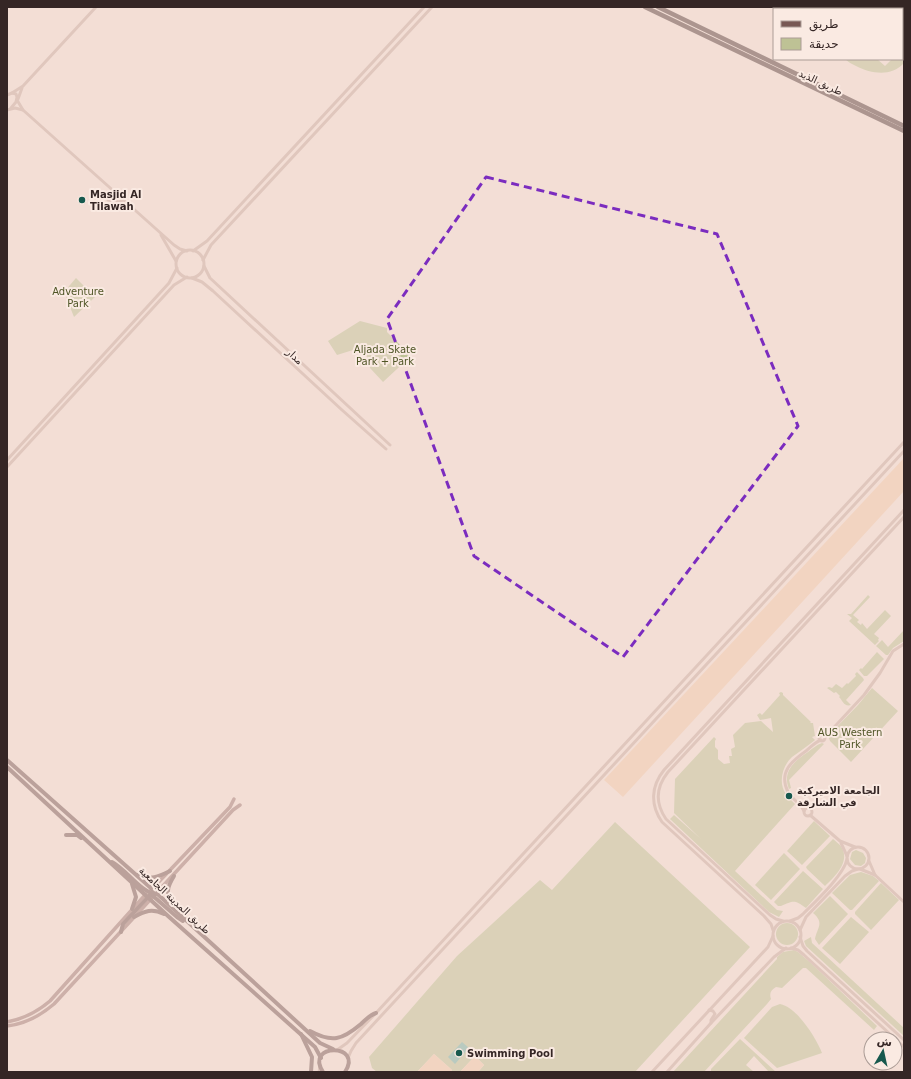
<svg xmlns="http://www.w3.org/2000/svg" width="911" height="1079" font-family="'DejaVu Sans',Cairo,sans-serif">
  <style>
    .green { fill: #bec295 }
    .sand { fill: #f2c8a9 }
    .water { fill: #73b2a6 }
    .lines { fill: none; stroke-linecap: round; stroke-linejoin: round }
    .tertiary { stroke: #cbaba1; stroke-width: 3 }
    .secondary { stroke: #9f7873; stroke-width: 3.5 }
    .primary { stroke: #785854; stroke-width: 4 }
    .motorway { stroke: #573d3b; stroke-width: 4.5 }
    .marked { fill: none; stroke: #7b2cbf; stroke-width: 3; stroke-dasharray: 8 5; stroke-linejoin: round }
    .poi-dot { fill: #17594e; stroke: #faeae2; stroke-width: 1.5 }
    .labels { text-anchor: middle; stroke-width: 4; stroke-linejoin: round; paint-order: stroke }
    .street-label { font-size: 10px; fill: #352625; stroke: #faeae2 }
    .poi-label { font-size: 10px; font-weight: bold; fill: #352625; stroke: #faeae2; text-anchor: start }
    .park-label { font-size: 10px; fill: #4f5526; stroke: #faeae2 }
  </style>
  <rect width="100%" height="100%" fill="#f3ded6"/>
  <!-- green -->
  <g class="green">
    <path d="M 902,43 L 904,45 L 904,63 C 891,77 872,74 856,66 C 852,64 848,62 845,59 L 877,59 L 885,66 L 892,59 L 902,59 Z"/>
    <path d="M 76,278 L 95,297 L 74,317 L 64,292 Z"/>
    <path d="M 360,321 L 387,328 L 387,332 L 411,356 L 383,382 L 370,368 L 365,350 L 354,352 L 353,350 L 337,355 L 328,341 Z"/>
    <path d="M 868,595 L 870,597 L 853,615 L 859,620 L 857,622 L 861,625 L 862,623 L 867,629 L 885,610 L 891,616 L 874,634 L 879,638 L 878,640 L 879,641 L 875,645 L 849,621 L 852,618 L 847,614 L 851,614 Z"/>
    <path d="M 904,630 L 904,641 L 893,648 L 888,655 L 886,655 L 876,646 L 882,640 L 888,647 Z"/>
    <path d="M 877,652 L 884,659 L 867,676 L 864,676 L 859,670 L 861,668 L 862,669 Z"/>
    <path d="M 857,672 L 863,678 L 864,680 L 846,700 L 851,705 C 844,707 843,701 839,697 L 840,696 L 836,692 L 834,693 L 827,688 L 829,687 L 832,688 L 836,684 L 842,688 L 847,683 L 848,684 L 856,676 L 855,674 Z"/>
    <path d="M 872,688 L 898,711 L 851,762 L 830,741 L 828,736 L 858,705 Z"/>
    <path d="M 781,692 L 783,693 L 783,695 L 811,722 L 810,723 L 813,723 L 815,736 L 812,737 L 815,740 C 808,746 800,751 792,757 C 782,766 778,783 786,794 C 789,798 792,801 795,804 L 735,871 L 777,910 L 783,911 L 779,917 L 769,912 L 670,819 L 674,815 L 701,839 L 674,813 L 675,779 L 714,737 L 716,739 L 715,741 L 715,747 L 718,750 L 718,759 L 724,764 L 730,763 L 729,756 L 732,756 L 731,749 L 735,747 L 733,735 L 745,723 L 761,721 L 773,732 L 771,718 L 760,720 L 757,715 L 760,713 L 762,715 L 780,695 L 779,693 Z"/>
    <path d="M 822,743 L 824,744 L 789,780 L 791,788 L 789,789 C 782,772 794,761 808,752 C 812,749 816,745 822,743 Z"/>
    <path d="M 814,821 L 830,836 L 802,865 L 787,851 Z"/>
    <path d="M 615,822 L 750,947 L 635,1072 L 478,1072 L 484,1065 L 475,1056 L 460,1072 L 450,1072 L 452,1070 L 434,1054 L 417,1072 L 377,1072 L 372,1068 L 369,1057 L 457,956 L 540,880 L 552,890 Z"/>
    <path d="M 833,839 C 836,842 840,844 842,848 C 850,863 834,877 825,886 L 807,869 L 806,867 Z"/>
    <path d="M 856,850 L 863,853 L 866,858 L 865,863 L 861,866 L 855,865 L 850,859 L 852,852 Z"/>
    <path d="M 784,853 L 800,869 L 771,900 L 755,885 Z"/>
    <path d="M 803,871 L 823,889 L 806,908 C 794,899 793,901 781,906 L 778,906 L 774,902 Z"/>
    <path d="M 861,872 L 873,876 L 879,881 L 852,910 L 850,910 L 832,893 L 850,875 Z"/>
    <path d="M 881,883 L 899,900 L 871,930 L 855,914 L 855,912 Z"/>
    <path d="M 830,896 L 848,914 L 819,945 L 815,939 C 817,928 825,923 813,913 Z"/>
    <path d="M 851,917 L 869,932 L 840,964 L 822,948 Z"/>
    <circle cx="787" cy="934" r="11"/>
    <path d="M 811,937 L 812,943 L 904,1028 L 904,1036 L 806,946 L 804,941 Z"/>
    <path d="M 794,950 L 798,952 L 811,963 L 877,1026 L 874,1030 L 806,968 L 803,968 L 782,988 L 776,987 C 771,990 769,993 771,999 L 767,1004 L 704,1072 L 673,1072 L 777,959 L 777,957 L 783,952 Z"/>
    <path d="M 780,1004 C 797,1007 816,1038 822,1053 L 777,1068 L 744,1038 L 772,1007 Z"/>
    <path d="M 740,1039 L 776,1072 L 769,1072 L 754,1056 L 746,1065 L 754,1072 L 711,1072 L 711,1069 Z"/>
  </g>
  <!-- sand -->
  <g class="sand">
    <path d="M 904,458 L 904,491 L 623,797 L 604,780 Z"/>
    <path d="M 434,1054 L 452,1070 L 450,1072 L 417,1072 Z"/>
    <path d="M 475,1056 L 484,1065 L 478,1072 L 460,1072 Z"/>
  </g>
  <!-- water -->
  <path class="water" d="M 462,1042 L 469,1048 L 455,1064 L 448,1057 Z"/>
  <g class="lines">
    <!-- tertiary -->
    <g class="tertiary">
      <path d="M 12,93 L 23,86 L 96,7"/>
      <path d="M 7,95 L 12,93 L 16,94 L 17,97 L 16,102 L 11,108"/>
      <path d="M 18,99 L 22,88"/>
      <path d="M 17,100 L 23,110 L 174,245 L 180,249 L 187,251"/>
      <path d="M 7,110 L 15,108 L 23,110"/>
      <path d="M 108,200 L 119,202 L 123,200"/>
      <path d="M 161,235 L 176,261"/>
      <circle cx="190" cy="264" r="14"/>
      <path d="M 193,251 L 207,241 L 424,7"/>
      <path d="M 203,260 L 211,245 L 432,7"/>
      <path d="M 204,266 L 210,278 L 390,445"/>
      <path d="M 192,278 L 202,282 L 213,291 L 342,410 L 386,449"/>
      <path d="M 7,460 L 169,283 L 177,268"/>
      <path d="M 7,467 L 174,285 L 187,277"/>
      <circle cx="822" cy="738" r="3"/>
      <path d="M 825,737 L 864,695 L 880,673 L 893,651 L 904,644"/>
      <circle cx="808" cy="812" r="4"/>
      <path d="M 804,811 C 800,803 792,799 788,792 C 778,772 792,761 806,751 C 811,747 815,742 821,740"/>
      <path d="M 810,815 L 840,841 L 855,847"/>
      <path d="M 841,843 L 847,856"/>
      <circle cx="858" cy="858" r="11"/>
      <path d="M 869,861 L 875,875 L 904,902"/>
      <path d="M 860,869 L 875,875"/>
      <path d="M 783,921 L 776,919 L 770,915 L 666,819 C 655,803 656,787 668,772 L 904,517"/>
      <path d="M 790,921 L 798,918 L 803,914 C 815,902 844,875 847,859"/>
      <circle cx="787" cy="935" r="14"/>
      <path d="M 773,930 L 771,924 L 764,916 L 662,822 C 650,805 651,786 664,770 L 904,510"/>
      <path d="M 800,930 L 806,917 L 845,876 L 852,871 L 858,869"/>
      <path d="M 800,937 L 803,946 L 807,951 L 904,1040"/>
      <path d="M 791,948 L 798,950 L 804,955 L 904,1047"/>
      <path d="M 709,1010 L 713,1011 L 715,1014 L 711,1020 L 711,1023"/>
      <path d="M 337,1050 L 347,1043 L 376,1013 L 904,442"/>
      <path d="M 348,1058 L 351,1051 L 356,1043 L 904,451"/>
      <path d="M 319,1072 L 320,1066"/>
      <path d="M 652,1072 L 768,947 L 773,936"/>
      <path d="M 667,1072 L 711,1023 L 774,957 L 786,948"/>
    </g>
    <!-- secondary -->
    <g class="secondary">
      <path d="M 151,890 L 230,807 L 234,799"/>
      <path d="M 7,1022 C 23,1019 37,1012 50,1001 L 146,894"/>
      <path d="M 7,1026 C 25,1024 40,1016 54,1004 L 233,810 L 240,805"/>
    </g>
    <!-- primary -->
    <g class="primary">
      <path d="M 7,760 L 152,889 L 320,1043 L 333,1049"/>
      <path d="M 7,767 L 168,916 L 315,1047 L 321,1058"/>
      <path d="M 66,835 L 77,835 L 81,838"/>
      <path d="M 112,862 C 126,869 141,893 156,894"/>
      <path d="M 138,875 C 151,880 158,877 170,871"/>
      <path d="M 132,884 L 136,897 L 132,909"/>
      <path d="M 150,895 L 153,896 L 177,917 L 183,921"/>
      <path d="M 173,907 C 166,893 166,889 174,876"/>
      <path d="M 134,917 C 145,911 152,908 164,914"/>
      <path d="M 121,932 L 123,924 L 150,895"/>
      <path d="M 310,1031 C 332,1043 342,1040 361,1024 C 365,1020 370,1015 376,1013"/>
      <path d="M 301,1034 L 312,1057 L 311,1072"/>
      <path d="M 323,1072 C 304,1043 364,1043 345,1072"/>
    </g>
    <!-- motorway -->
    <g class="motorway">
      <path d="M 645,7 L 904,131"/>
      <path d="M 658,7 L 904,126"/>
    </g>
  </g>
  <!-- marked area -->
  <path d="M0 0H911V1079H0ZM 486,177 L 717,234 L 798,426 L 623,657 L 474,556 L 387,319 Z" fill="#f3ded6" fill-opacity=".55" fill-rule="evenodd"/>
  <path class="marked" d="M 486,177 L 717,234 L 798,426 L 623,657 L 474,556 L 387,319 Z"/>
  <!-- markers -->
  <g class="poi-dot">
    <circle cx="82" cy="200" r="4"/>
    <circle cx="789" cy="796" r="4"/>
    <circle cx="459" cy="1053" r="4"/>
  </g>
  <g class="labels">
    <!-- street labels -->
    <g class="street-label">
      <text transform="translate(821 82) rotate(25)" y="4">طريق الذيد</text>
      <text transform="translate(295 356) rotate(43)" y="4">مدار</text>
      <text transform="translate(175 900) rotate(43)" y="4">طريق المدينة الجامعية</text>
    </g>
    <!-- poi labels -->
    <g class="poi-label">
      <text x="90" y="198">Masjid Al<tspan x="90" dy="12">Tilawah</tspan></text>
      <text x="797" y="794">الجامعة الاميركية<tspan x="797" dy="12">في الشارقة</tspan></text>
      <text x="467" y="1057">Swimming Pool</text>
    </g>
    <!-- park labels -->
    <g class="park-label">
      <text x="78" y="295">Adventure<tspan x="78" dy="12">Park</tspan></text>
      <text x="385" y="353">Aljada Skate<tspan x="385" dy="12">Park + Park</tspan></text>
      <text x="850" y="736">AUS Western<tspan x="850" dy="12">Park</tspan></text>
    </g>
  </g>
  <!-- border -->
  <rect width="911" height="1079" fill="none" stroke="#352625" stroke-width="16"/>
  <!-- legend -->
  <rect x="773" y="8" width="130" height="52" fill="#faeae2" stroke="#ab9c96"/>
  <rect x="781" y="21" width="20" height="6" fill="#785854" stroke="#ab9c96"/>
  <text x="809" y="28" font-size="12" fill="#352625">طريق</text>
  <rect x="781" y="38" width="20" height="12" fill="#bec295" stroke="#ab9c96"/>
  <text x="809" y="48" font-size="12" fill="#352625">حديقة</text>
  <!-- north arrow -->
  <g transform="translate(883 1051) rotate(9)"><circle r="19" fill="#faeae2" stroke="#ab9c96"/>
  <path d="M0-3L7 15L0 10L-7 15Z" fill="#17594e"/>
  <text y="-6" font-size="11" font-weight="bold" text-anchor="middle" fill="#352625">ش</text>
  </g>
</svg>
